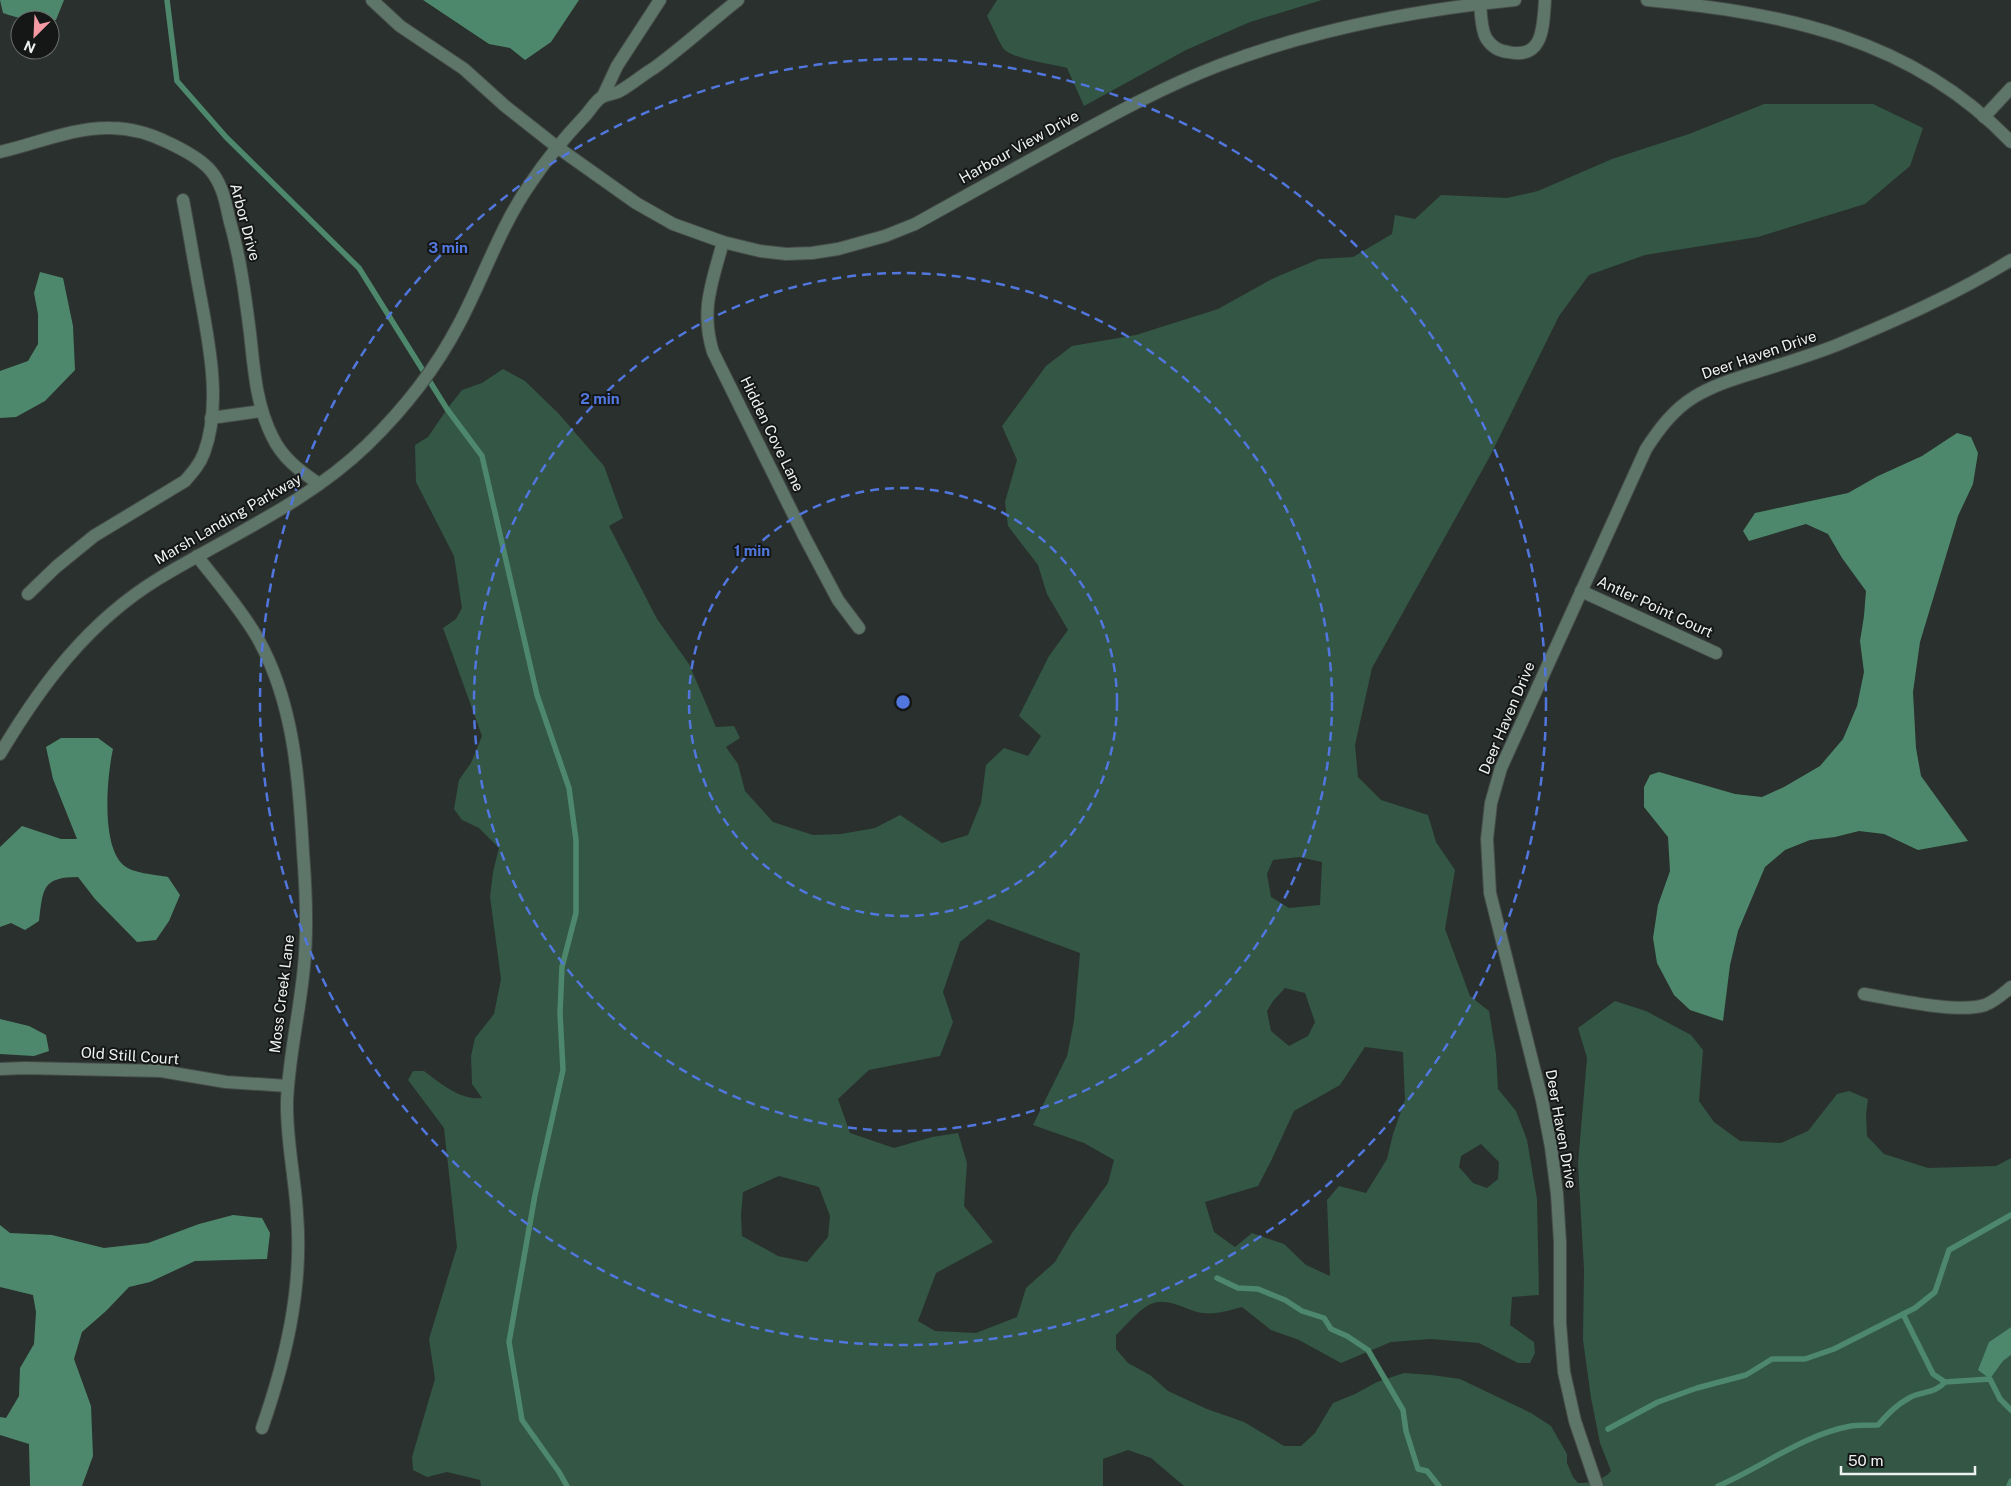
<svg xmlns="http://www.w3.org/2000/svg" width="2011" height="1486" font-family="'Public Sans',sans-serif">
  <style>
    .green { fill: #335645; fill-rule: evenodd }
    .water { fill: #4e886c }
    .lines { fill: none; stroke-linecap: round; stroke-linejoin: round }
    .stream { stroke: #4e886c; stroke-width: 5.5 }
    .minor-casing { stroke: #454b48; stroke-width: 14 }
    .minor { stroke: #5e7669; stroke-width: 12 }
    .ring { fill: none; stroke: #5177de; stroke-width: 2.5; stroke-dasharray: 9 6 }
    .labels { text-anchor: middle; stroke-width: 4; stroke-linejoin: round; paint-order: stroke }
    .street-label { font-size: 15px; fill: #edf1ef; stroke: #141716 }
    .centre { fill: #5177de; stroke: #141716; stroke-width: 2.5 }
    .ring-label { font-size: 15px; text-anchor: middle; font-weight: bold; fill: #5177de; stroke: #141716; stroke-width: 4; stroke-linejoin: round; paint-order: stroke }
  </style>
  <rect width="100%" height="100%" fill="#2a302d"/>
  <!-- green -->
  <g class="green">
    <path d="M 997,0 L 1322,0 L 1250,22 L 1186,50 L 1084,106 L 1067,68 C 1052,64 1011,59 1003,48 C 997,38 992,26 987,16 Z"/>
    <path d="M 1764,104 L 1873,104 L 1923,128 L 1910,166 L 1865,204 L 1758,237 L 1645,255 L 1589,275 L 1559,316 L 1489,458 L 1372,668 L 1355,745 L 1358,777 L 1381,800 L 1428,815 L 1436,842 L 1455,870 L 1445,929 L 1470,996 L 1489,1011 L 1496,1054 L 1498,1089 L 1516,1111 L 1527,1140 L 1537,1199 L 1539,1295 L 1512,1297 L 1510,1325 L 1534,1342 L 1535,1353 L 1530,1363 L 1518,1363 L 1479,1343 L 1431,1339 L 1391,1342 L 1341,1363 L 1299,1340 L 1271,1330 L 1242,1307 C 1230,1310 1216,1315 1203,1313 C 1186,1311 1169,1296 1151,1304 C 1140,1308 1125,1327 1116,1335 L 1116,1349 L 1128,1363 L 1150,1375 L 1168,1391 L 1207,1409 L 1244,1422 L 1284,1446 L 1301,1446 L 1315,1433 L 1333,1403 L 1355,1394 L 1377,1382 L 1404,1373 L 1432,1375 L 1460,1379 L 1531,1413 L 1551,1426 L 1567,1454 L 1567,1463 L 1573,1477 L 1578,1483 C 1591,1483 1602,1481 1611,1471 L 1600,1443 L 1591,1398 L 1583,1340 L 1584,1270 L 1578,1164 L 1587,1058 L 1578,1028 L 1615,1001 L 1646,1011 L 1691,1035 L 1703,1050 L 1699,1101 L 1714,1122 L 1740,1141 L 1781,1143 L 1808,1131 L 1837,1094 L 1849,1091 L 1868,1099 L 1866,1114 L 1867,1136 L 1884,1154 L 1928,1168 L 1996,1166 L 2011,1158 L 2011,1327 L 1989,1342 L 1990,1379 L 2003,1361 L 2011,1355 L 2011,1486 L 1184,1486 L 1151,1458 L 1128,1450 L 1103,1459 L 1103,1486 L 481,1486 L 480,1480 L 447,1472 L 427,1477 L 413,1470 L 412,1457 L 435,1379 L 429,1339 L 457,1247 L 444,1128 L 408,1080 L 413,1071 L 424,1071 C 440,1083 461,1101 482,1098 L 472,1084 L 471,1056 L 475,1038 L 494,1014 L 501,979 L 490,897 L 493,872 L 499,848 L 479,828 L 462,820 L 454,809 L 459,780 L 471,763 L 482,736 L 443,628 L 456,619 L 462,608 L 454,556 L 416,482 L 415,445 L 428,437 L 447,409 L 462,390 L 482,383 L 503,369 L 525,381 L 559,414 L 604,466 L 623,518 L 609,526 L 657,619 L 689,664 L 716,727 L 734,726 L 740,738 L 726,747 L 738,764 L 745,791 L 773,822 L 813,835 L 841,834 L 875,828 L 900,815 L 942,843 L 968,835 L 981,803 L 986,765 L 1004,748 L 1028,756 L 1041,736 L 1019,716 L 1049,656 L 1068,630 L 1047,594 L 1038,565 L 1008,526 L 1005,502 L 1017,460 L 1002,426 L 1046,366 L 1072,346 L 1136,335 L 1218,309 L 1274,278 L 1319,259 L 1353,257 L 1392,234 L 1395,215 L 1415,219 L 1441,195 L 1507,198 L 1538,191 L 1612,159 L 1689,134 ZM 1299,857 L 1322,862 L 1320,905 L 1289,908 L 1271,897 L 1267,874 L 1273,860 ZM 988,919 L 1080,953 L 1074,1021 L 1067,1056 L 1033,1125 L 1084,1143 L 1114,1160 L 1108,1183 L 1072,1233 L 1055,1262 L 1026,1288 L 1017,1317 L 976,1333 L 935,1331 L 918,1321 L 936,1273 L 993,1242 L 964,1206 L 967,1163 L 958,1133 L 932,1137 L 894,1148 L 850,1133 L 838,1099 L 869,1070 L 940,1056 L 953,1022 L 943,992 L 960,942 ZM 1285,988 L 1305,993 L 1315,1022 L 1308,1036 L 1289,1046 L 1271,1031 L 1267,1011 L 1273,1001 ZM 1365,1047 L 1403,1052 L 1405,1100 L 1393,1134 L 1387,1159 L 1366,1193 L 1339,1186 L 1327,1200 L 1330,1276 L 1306,1265 L 1284,1244 L 1252,1233 L 1235,1247 L 1214,1232 L 1205,1202 L 1258,1186 L 1271,1161 L 1294,1111 L 1340,1085 ZM 1481,1144 L 1499,1162 L 1498,1179 L 1487,1188 L 1473,1183 L 1459,1167 L 1461,1156 ZM 779,1176 L 819,1187 L 830,1216 L 828,1237 L 807,1262 L 778,1256 L 742,1236 L 741,1215 L 743,1192 Z"/>
  </g>
  <!-- water -->
  <g class="water">
    <path d="M 0,0 L 64,0 L 56,20 C 39,23 21,19 3,13 Z"/>
    <path d="M 423,0 L 579,0 L 551,42 L 525,60 L 510,48 L 489,44 Z"/>
    <path d="M 40,272 L 63,278 L 73,326 L 75,370 L 45,401 L 16,417 L 0,418 L 0,371 L 28,361 L 38,344 L 38,314 L 34,293 Z"/>
    <path d="M 1957,433 L 1971,437 L 1978,453 L 1973,484 L 1958,516 L 1920,642 L 1913,692 L 1916,748 L 1921,776 L 1968,841 L 1918,850 L 1884,834 L 1859,831 L 1835,837 L 1810,840 L 1785,850 L 1765,867 L 1738,931 L 1730,965 L 1723,1021 L 1690,1010 L 1674,995 L 1657,963 L 1653,938 L 1658,905 L 1670,871 L 1668,837 L 1644,807 L 1644,787 L 1650,775 L 1659,772 L 1735,794 L 1762,797 L 1784,787 L 1820,766 L 1843,739 L 1857,706 L 1864,672 L 1860,641 L 1864,616 L 1866,591 L 1842,558 L 1828,534 L 1806,524 L 1749,541 L 1743,531 L 1755,513 L 1848,493 L 1878,476 L 1922,456 Z"/>
    <path d="M 61,738 L 98,738 L 113,749 C 107,776 100,850 126,867 C 134,873 157,875 168,877 L 180,895 L 169,921 L 156,940 L 137,942 L 95,899 L 78,877 C 42,877 43,889 39,921 L 25,930 L 11,923 L 0,927 L 0,847 L 22,826 L 61,839 L 77,839 L 53,779 L 46,747 Z"/>
    <path d="M 0,1019 L 29,1026 L 46,1035 L 49,1051 L 34,1056 L 0,1054 Z"/>
    <path d="M 233,1215 L 262,1218 L 270,1233 L 267,1259 L 195,1261 L 150,1282 L 129,1287 L 106,1311 L 82,1332 L 74,1359 L 91,1406 L 93,1456 L 82,1486 L 30,1486 L 29,1444 L 0,1435 L 0,1417 L 6,1418 L 19,1396 L 20,1368 L 34,1344 L 36,1312 L 33,1295 L 0,1287 L 0,1225 L 10,1233 L 52,1235 L 104,1248 L 148,1243 L 199,1224 Z"/>
    <path d="M 2011,1327 L 2011,1355 L 2003,1361 L 1990,1379 L 1978,1370 L 1989,1342 Z"/>
  </g>
  <g class="lines">
    <!-- stream -->
    <g class="stream">
      <path d="M 167,0 L 177,81 L 226,137 L 359,268 L 447,409 L 482,456 L 537,695 L 569,788 L 576,840 L 576,913 L 562,967 L 560,1013 L 563,1070 L 535,1195 L 509,1342 L 522,1420 L 559,1472 L 567,1486"/>
      <path d="M 1217,1278 L 1238,1288 L 1258,1289 L 1285,1300 L 1302,1311 L 1324,1318 L 1331,1329 L 1347,1336 L 1368,1350 L 1403,1410 L 1406,1431 L 1418,1469 L 1427,1471 L 1439,1486"/>
      <path d="M 1903,1314 L 1933,1374 L 1945,1382 L 1990,1379 L 2000,1399 L 2011,1410"/>
      <path d="M 1608,1429 L 1658,1402 L 1697,1388 L 1746,1375 L 1772,1359 L 1805,1359 L 1834,1349 L 1915,1308 L 1935,1292 L 1949,1250 L 2011,1215"/>
      <path d="M 1718,1486 C 1763,1467 1802,1435 1851,1426 C 1860,1425 1869,1425 1878,1425 C 1887,1415 1896,1405 1909,1398 C 1921,1391 1935,1394 1945,1382"/>
      <path d="M 2009,1486 L 2011,1481"/>
    </g>
    <!-- minor casing -->
    <g class="minor-casing">
      <g id="minor">
        <path d="M 372,0 L 400,26 L 464,69 L 505,106 L 557,147 L 636,203 L 673,224 L 723,242 L 760,251 L 786,254 L 812,253 L 838,249 L 885,236 L 915,224 C 963,197 1012,170 1061,143 C 1112,115 1165,86 1220,65 C 1315,29 1414,10 1515,0"/>
        <path d="M 1647,0 C 1784,13 1912,38 2011,142"/>
        <path d="M 1480,3 C 1481,14 1481,29 1486,38 C 1491,46 1498,51 1508,52 C 1544,60 1543,26 1545,0"/>
        <path d="M 603,96 L 617,66 L 660,0"/>
        <path d="M 1984,117 L 2011,88"/>
        <path d="M 0,152 C 36,144 73,127 111,128 C 131,128 151,134 169,143 C 184,150 205,161 214,175 C 223,188 226,204 229,218 C 240,256 245,294 250,333 C 254,369 256,404 272,436 C 282,458 300,471 319,484"/>
        <path d="M 723,242 C 712,283 700,310 713,352 L 804,536 L 838,600 L 859,628"/>
        <path d="M 211,418 L 261,411"/>
        <path d="M 197,556 C 218,583 240,608 257,637 C 294,702 299,779 303,852 C 306,890 308,928 304,966 C 300,1011 289,1055 287,1101 C 286,1139 295,1177 297,1214 C 303,1288 286,1359 262,1428"/>
        <path d="M 1581,591 L 1716,653"/>
        <path d="M 28,594 L 56,567 L 94,536 L 185,481 C 193,472 200,464 204,453 C 222,405 209,343 200,294 C 194,263 189,231 183,200"/>
        <path d="M 0,754 C 41,685 88,622 158,579 C 229,536 307,503 367,445 C 404,409 435,370 459,324 C 483,279 500,227 530,184 C 546,160 564,138 584,117 C 590,111 595,101 602,97 C 607,94 613,94 618,92 C 630,86 642,75 654,68 C 683,47 710,22 738,0"/>
        <path d="M 1864,994 C 1894,999 1958,1014 1985,1005 C 1995,1001 2003,994 2011,987"/>
        <path d="M 0,1069 L 25,1068 L 161,1071 L 226,1082 L 288,1086"/>
        <path d="M 1597,1486 L 1575,1421 L 1564,1372 L 1560,1323 L 1560,1242 L 1557,1194 L 1551,1147 L 1542,1100 L 1490,893 L 1487,839 L 1491,803 L 1501,768 L 1646,449 C 1659,429 1673,410 1694,397 C 1712,386 1731,380 1750,374 C 1779,365 1809,356 1837,345 C 1897,320 1956,294 2011,260"/>
      </g>
    </g>
    <!-- minor -->
    <use href="#minor" class="minor"/>
  </g>
  <!-- distance rings -->
  <g class="ring">
    <circle cx="903" cy="702" r="214"/>
    <circle cx="903" cy="702" r="429"/>
    <circle cx="903" cy="702" r="643"/>
  </g>
  <g class="labels">
    <!-- street labels -->
    <g class="street-label">
      <text transform="translate(1019 147) rotate(-29)" y="5">Harbour View Drive</text>
      <text transform="translate(245 222) rotate(75)" y="5">Arbor Drive</text>
      <text transform="translate(1759 355) rotate(-19)" y="5">Deer Haven Drive</text>
      <text transform="translate(772 434) rotate(64)" y="5">Hidden Cove Lane</text>
      <text transform="translate(228 519) rotate(-30)" y="5">Marsh Landing Parkway</text>
      <text transform="translate(1655 607) rotate(25)" y="5">Antler Point Court</text>
      <text transform="translate(1507 718) rotate(-67)" y="5">Deer Haven Drive</text>
      <text transform="translate(282 994) rotate(-83)" y="5">Moss Creek Lane</text>
      <text transform="translate(130 1056) rotate(4)" y="5">Old Still Court</text>
      <text transform="translate(1561 1129) rotate(80)" y="5">Deer Haven Drive</text>
    </g>
  </g>
  <circle cx="903" cy="702" r="8" class="centre"/>
  <g class="ring-label">
    <text x="448" y="253">3 min</text>
    <text x="600" y="404">2 min</text>
    <text x="752" y="556">1 min</text>
  </g>
  <!-- north arrow -->
  <g transform="translate(35 35) rotate(204)"><circle r="24" fill="#141716" stroke="#6b6e6d"/>
  <path d="M0-4L9 19L0 12L-9 19Z" fill="#f49aa5"/>
  <text y="-8" font-size="14" font-weight="bold" text-anchor="middle" fill="#edf1ef">N</text>
  </g>
  <!-- scale -->
  <path d="M1841 1466v8h134v-8" fill="none" stroke="#edf1ef" stroke-width="2.5"/>
  <text x="1848" y="1466" font-size="15" fill="#edf1ef" stroke="#141716" stroke-width="4" paint-order="stroke">50 m</text>
</svg>
